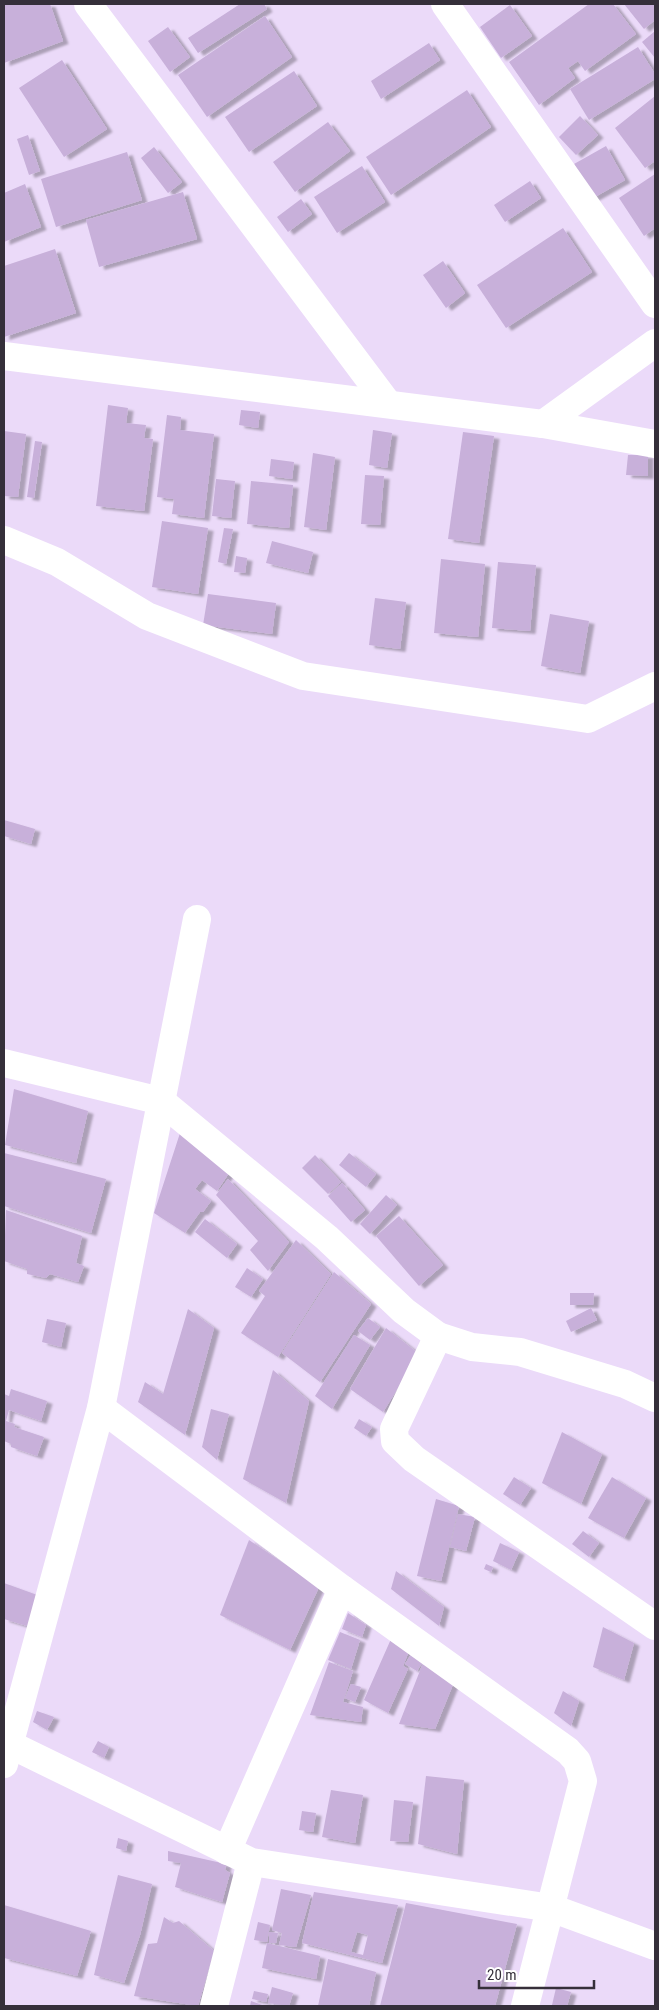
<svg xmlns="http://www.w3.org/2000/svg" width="659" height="2010" font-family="'Roboto Condensed',sans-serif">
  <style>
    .building { fill: #c8b0da; fill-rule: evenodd; filter: url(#shadow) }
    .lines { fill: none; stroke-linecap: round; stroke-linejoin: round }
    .minor { stroke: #fff; stroke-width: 28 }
  </style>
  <defs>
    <filter id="shadow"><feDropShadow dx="5.5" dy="3" stdDeviation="1" flood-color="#0004"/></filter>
  </defs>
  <rect width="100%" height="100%" fill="#ebdaf9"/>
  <!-- building -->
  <g class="building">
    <path d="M 4,4 L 50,4 L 63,41 L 4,63 Z"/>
    <path d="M 240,4 L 264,4 L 267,9 L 198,53 L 188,38 Z"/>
    <path d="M 589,4 L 613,4 L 636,34 L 585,71 L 578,61 L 568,68 L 575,78 L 539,105 L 509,62 Z"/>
    <path d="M 624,4 L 655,4 L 655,20 L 644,29 Z"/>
    <path d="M 510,5 L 532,36 L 501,58 L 480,27 Z"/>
    <path d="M 265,16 L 292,57 L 207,117 L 178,75 Z"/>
    <path d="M 168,27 L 190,57 L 170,72 L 148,41 Z"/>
    <path d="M 655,31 L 655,58 L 642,42 Z"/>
    <path d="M 429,43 L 440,60 L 381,99 L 371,81 Z"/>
    <path d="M 638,47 L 655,74 L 655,79 L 589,120 L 570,89 Z"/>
    <path d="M 62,60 L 107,129 L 64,157 L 19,88 Z"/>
    <path d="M 294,71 L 317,106 L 249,152 L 225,117 Z"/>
    <path d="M 467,90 L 491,127 L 391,195 L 366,157 Z"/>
    <path d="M 655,96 L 655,161 L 645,168 L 615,128 Z"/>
    <path d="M 580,116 L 598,135 L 576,155 L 559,137 Z"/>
    <path d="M 328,122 L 350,151 L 295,192 L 273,162 Z"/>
    <path d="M 28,135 L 40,171 L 29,175 L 17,139 Z"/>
    <path d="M 606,146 L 625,180 L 593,198 L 574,164 Z"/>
    <path d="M 154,147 L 182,182 L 168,193 L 141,158 Z"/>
    <path d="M 127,152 L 142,200 L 56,227 L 41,179 Z"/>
    <path d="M 362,166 L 385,202 L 337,233 L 314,197 Z"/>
    <path d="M 655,174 L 655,228 L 644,236 L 619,198 Z"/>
    <path d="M 530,181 L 541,198 L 505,222 L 494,205 Z"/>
    <path d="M 25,184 L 41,227 L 4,242 L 4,193 Z"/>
    <path d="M 183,192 L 197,239 L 99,267 L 86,220 Z"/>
    <path d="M 301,199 L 312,214 L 288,232 L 277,217 Z"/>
    <path d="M 563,228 L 592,272 L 506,328 L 477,285 Z"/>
    <path d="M 55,249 L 76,313 L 4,337 L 4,266 Z"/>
    <path d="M 443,261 L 465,293 L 446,308 L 423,275 Z"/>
    <path d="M 108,405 L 128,408 L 126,423 L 146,425 L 144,438 L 153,439 L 144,511 L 96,506 Z"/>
    <path d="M 241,410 L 260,412 L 258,428 L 239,425 Z"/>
    <path d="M 167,415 L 181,417 L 180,430 L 214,434 L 204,518 L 172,514 L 174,499 L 157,497 Z"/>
    <path d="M 373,430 L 392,433 L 387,468 L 369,465 Z"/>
    <path d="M 4,431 L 26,434 L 18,497 L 4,496 Z"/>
    <path d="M 463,432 L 494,436 L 479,543 L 448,539 Z"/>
    <path d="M 35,441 L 42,442 L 34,498 L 27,497 Z"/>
    <path d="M 313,453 L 335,457 L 326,530 L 304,527 Z"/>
    <path d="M 628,455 L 648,455 L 648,476 L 626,475 Z"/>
    <path d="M 271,459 L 294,462 L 292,479 L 269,476 Z"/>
    <path d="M 365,475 L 384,476 L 380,525 L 361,524 Z"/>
    <path d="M 216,479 L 235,481 L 231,518 L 212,516 Z"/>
    <path d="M 251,481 L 293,485 L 289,528 L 247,524 Z"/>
    <path d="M 162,521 L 208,528 L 198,594 L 152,587 Z"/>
    <path d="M 224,528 L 233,529 L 226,564 L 218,562 Z"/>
    <path d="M 272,541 L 313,552 L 308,573 L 266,563 Z"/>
    <path d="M 236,556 L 247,558 L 245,573 L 234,572 Z"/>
    <path d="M 441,559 L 485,564 L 478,637 L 434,633 Z"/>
    <path d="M 498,562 L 536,565 L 530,631 L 492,628 Z"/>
    <path d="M 208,594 L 276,603 L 272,634 L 203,625 Z"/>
    <path d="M 375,598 L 406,602 L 400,649 L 369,645 Z"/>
    <path d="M 550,614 L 589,621 L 580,673 L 541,666 Z"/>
    <path d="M 4,820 L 35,829 L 31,844 L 4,836 Z"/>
    <path d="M 14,1089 L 88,1111 L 76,1163 L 5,1145 Z"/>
    <path d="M 181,1130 L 229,1173 L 217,1191 L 202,1180 L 195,1189 L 211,1201 L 203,1212 L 200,1212 L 185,1233 L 154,1213 Z"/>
    <path d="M 4,1153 L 106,1179 L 91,1233 L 4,1206 Z"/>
    <path d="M 349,1153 L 376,1174 L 366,1187 L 339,1165 Z"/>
    <path d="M 315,1155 L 341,1182 L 328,1194 L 302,1168 Z"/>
    <path d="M 228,1179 L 289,1242 L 268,1271 L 250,1250 L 258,1241 L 216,1195 Z"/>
    <path d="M 342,1183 L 365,1210 L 351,1222 L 328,1196 Z"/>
    <path d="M 386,1195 L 397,1205 L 370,1234 L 360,1224 Z"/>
    <path d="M 6,1210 L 82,1236 L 76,1263 L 84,1266 L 78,1282 L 50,1274 L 46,1278 L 27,1274 L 27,1269 L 4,1261 Z"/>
    <path d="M 399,1216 L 443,1265 L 419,1286 L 376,1236 Z"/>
    <path d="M 205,1219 L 237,1244 L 227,1258 L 195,1232 Z"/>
    <path d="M 296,1240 L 331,1274 L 278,1357 L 241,1333 L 265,1296 L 259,1291 Z"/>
    <path d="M 247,1268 L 263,1279 L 251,1297 L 235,1287 Z"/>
    <path d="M 334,1272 L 371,1304 L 320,1382 L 282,1353 Z"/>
    <path d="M 570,1293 L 594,1293 L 593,1305 L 570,1305 Z"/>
    <path d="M 591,1308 L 597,1320 L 571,1332 L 566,1321 Z"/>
    <path d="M 188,1309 L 214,1328 L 185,1435 L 138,1402 L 145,1382 L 163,1394 Z"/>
    <path d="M 368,1318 L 380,1327 L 370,1340 L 358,1331 Z"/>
    <path d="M 47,1319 L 66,1323 L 61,1347 L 42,1342 Z"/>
    <path d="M 386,1328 L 419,1354 L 383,1412 L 350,1389 Z"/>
    <path d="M 354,1335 L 370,1345 L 332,1409 L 315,1396 Z"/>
    <path d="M 273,1370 L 309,1401 L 286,1503 L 243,1479 Z"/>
    <path d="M 11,1389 L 47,1401 L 41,1421 L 9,1410 L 6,1421 L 15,1424 L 14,1427 L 44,1437 L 37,1456 L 11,1447 L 11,1444 L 4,1441 L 4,1394 L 9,1396 Z"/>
    <path d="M 211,1409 L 229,1414 L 217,1460 L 202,1447 Z"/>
    <path d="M 359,1419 L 372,1427 L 366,1436 L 354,1428 Z"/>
    <path d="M 562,1432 L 602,1454 L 581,1504 L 542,1483 Z"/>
    <path d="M 514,1477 L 531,1488 L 520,1505 L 503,1494 Z"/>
    <path d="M 612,1477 L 646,1498 L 624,1538 L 588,1518 Z"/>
    <path d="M 436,1499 L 459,1506 L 441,1581 L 417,1576 Z"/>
    <path d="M 458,1514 L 475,1517 L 466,1551 L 450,1547 Z"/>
    <path d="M 583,1531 L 599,1543 L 589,1557 L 572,1544 Z"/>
    <path d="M 249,1540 L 319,1587 L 290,1650 L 220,1615 Z"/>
    <path d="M 500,1543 L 519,1552 L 511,1570 L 493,1561 Z"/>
    <path d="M 486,1564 L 493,1567 L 491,1572 L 484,1569 Z"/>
    <path d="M 396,1571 L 444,1607 L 439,1626 L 391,1589 Z"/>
    <path d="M 4,1583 L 40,1596 L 34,1628 L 4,1619 Z"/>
    <path d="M 348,1613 L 366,1625 L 362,1637 L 342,1629 Z"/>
    <path d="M 603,1627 L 634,1643 L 624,1680 L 593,1667 Z"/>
    <path d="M 340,1632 L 360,1640 L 351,1669 L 328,1660 Z"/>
    <path d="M 391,1639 L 411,1646 L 403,1666 L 408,1669 L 388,1713 L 364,1700 Z"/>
    <path d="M 412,1653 L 424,1660 L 417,1671 L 405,1664 Z"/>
    <path d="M 329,1662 L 353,1671 L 343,1702 L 363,1707 L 361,1722 L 310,1715 Z"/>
    <path d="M 423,1663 L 454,1682 L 435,1729 L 399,1724 Z"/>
    <path d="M 351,1684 L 361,1687 L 355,1702 L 345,1698 Z"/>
    <path d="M 563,1691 L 579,1701 L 571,1726 L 554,1713 Z"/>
    <path d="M 37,1711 L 54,1717 L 47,1730 L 33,1722 Z"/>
    <path d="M 98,1741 L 109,1747 L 104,1758 L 92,1752 Z"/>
    <path d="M 426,1776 L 464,1780 L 457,1854 L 418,1844 Z"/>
    <path d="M 331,1790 L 363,1795 L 355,1843 L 322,1837 Z"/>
    <path d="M 394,1800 L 413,1802 L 408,1842 L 390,1841 Z"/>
    <path d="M 302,1811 L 316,1813 L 313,1832 L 299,1830 Z"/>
    <path d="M 118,1838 L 128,1841 L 126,1851 L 116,1848 Z"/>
    <path d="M 168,1851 L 226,1864 L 225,1870 L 230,1873 L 222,1902 L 175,1887 L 181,1863 L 168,1861 Z"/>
    <path d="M 118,1875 L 152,1884 L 140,1935 L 124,1983 L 94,1975 Z"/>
    <path d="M 281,1889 L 311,1895 L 296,1947 L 279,1945 L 282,1933 L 272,1930 Z"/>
    <path d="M 314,1892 L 398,1905 L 382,1963 L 302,1943 ZM 357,1932 L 368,1935 L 363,1955 L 351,1952 Z"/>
    <path d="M 406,1903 L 517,1924 L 495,2006 L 380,2006 Z"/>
    <path d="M 4,1905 L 91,1931 L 77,1976 L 4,1958 Z"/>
    <path d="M 164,1917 L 173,1923 L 179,1921 L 214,1951 L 198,2006 L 134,1996 L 148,1944 L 157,1943 Z"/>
    <path d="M 258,1922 L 270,1925 L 267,1942 L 254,1940 Z"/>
    <path d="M 269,1932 L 278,1933 L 276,1943 L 269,1943 Z"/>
    <path d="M 267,1943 L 320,1956 L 316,1979 L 262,1968 Z"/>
    <path d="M 328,1959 L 376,1972 L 369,2006 L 318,2006 Z"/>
    <path d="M 272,1987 L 293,1993 L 289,2006 L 268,2003 Z"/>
    <path d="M 556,1988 L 571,1992 L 567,2006 L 552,2005 Z"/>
    <path d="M 254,1991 L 268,1994 L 266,2002 L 252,1999 Z"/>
    <path d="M 251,2001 L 265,2006 L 250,2006 Z"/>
  </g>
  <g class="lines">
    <!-- minor -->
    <g class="minor">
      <path d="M 88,4 L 388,404"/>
      <path d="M 445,4 L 655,304"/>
      <path d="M 4,356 L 543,424 L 655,444"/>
      <path d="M 543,424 L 655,343"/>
      <path d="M 4,540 L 57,562 L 147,616 L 303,676 L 588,719 L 655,686"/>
      <path d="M 4,1063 L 161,1101 L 327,1238 L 404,1311 L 438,1336 L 472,1347 L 520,1352 L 625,1384 L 655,1398"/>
      <path d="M 438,1336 L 394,1429 L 395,1441 L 414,1459 L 655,1626"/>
      <path d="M 101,1408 L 342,1589 L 568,1751 L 577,1761 L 583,1781 L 525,2006"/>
      <path d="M 4,1739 L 9,1744 L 251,1862 L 551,1908 L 655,1946"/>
      <path d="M 4,1764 L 101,1408 L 197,919"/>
      <path d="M 227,1851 L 342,1589"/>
      <path d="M 214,2006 L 251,1862"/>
    </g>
  </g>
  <!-- border -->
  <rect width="659" height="2010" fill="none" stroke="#352f3a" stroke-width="10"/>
  <!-- scale -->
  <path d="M479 1980v8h115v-8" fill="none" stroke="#352f3a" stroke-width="2.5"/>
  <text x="487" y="1980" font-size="15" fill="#352f3a" stroke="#ffffff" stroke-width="4" paint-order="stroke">20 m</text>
</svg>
